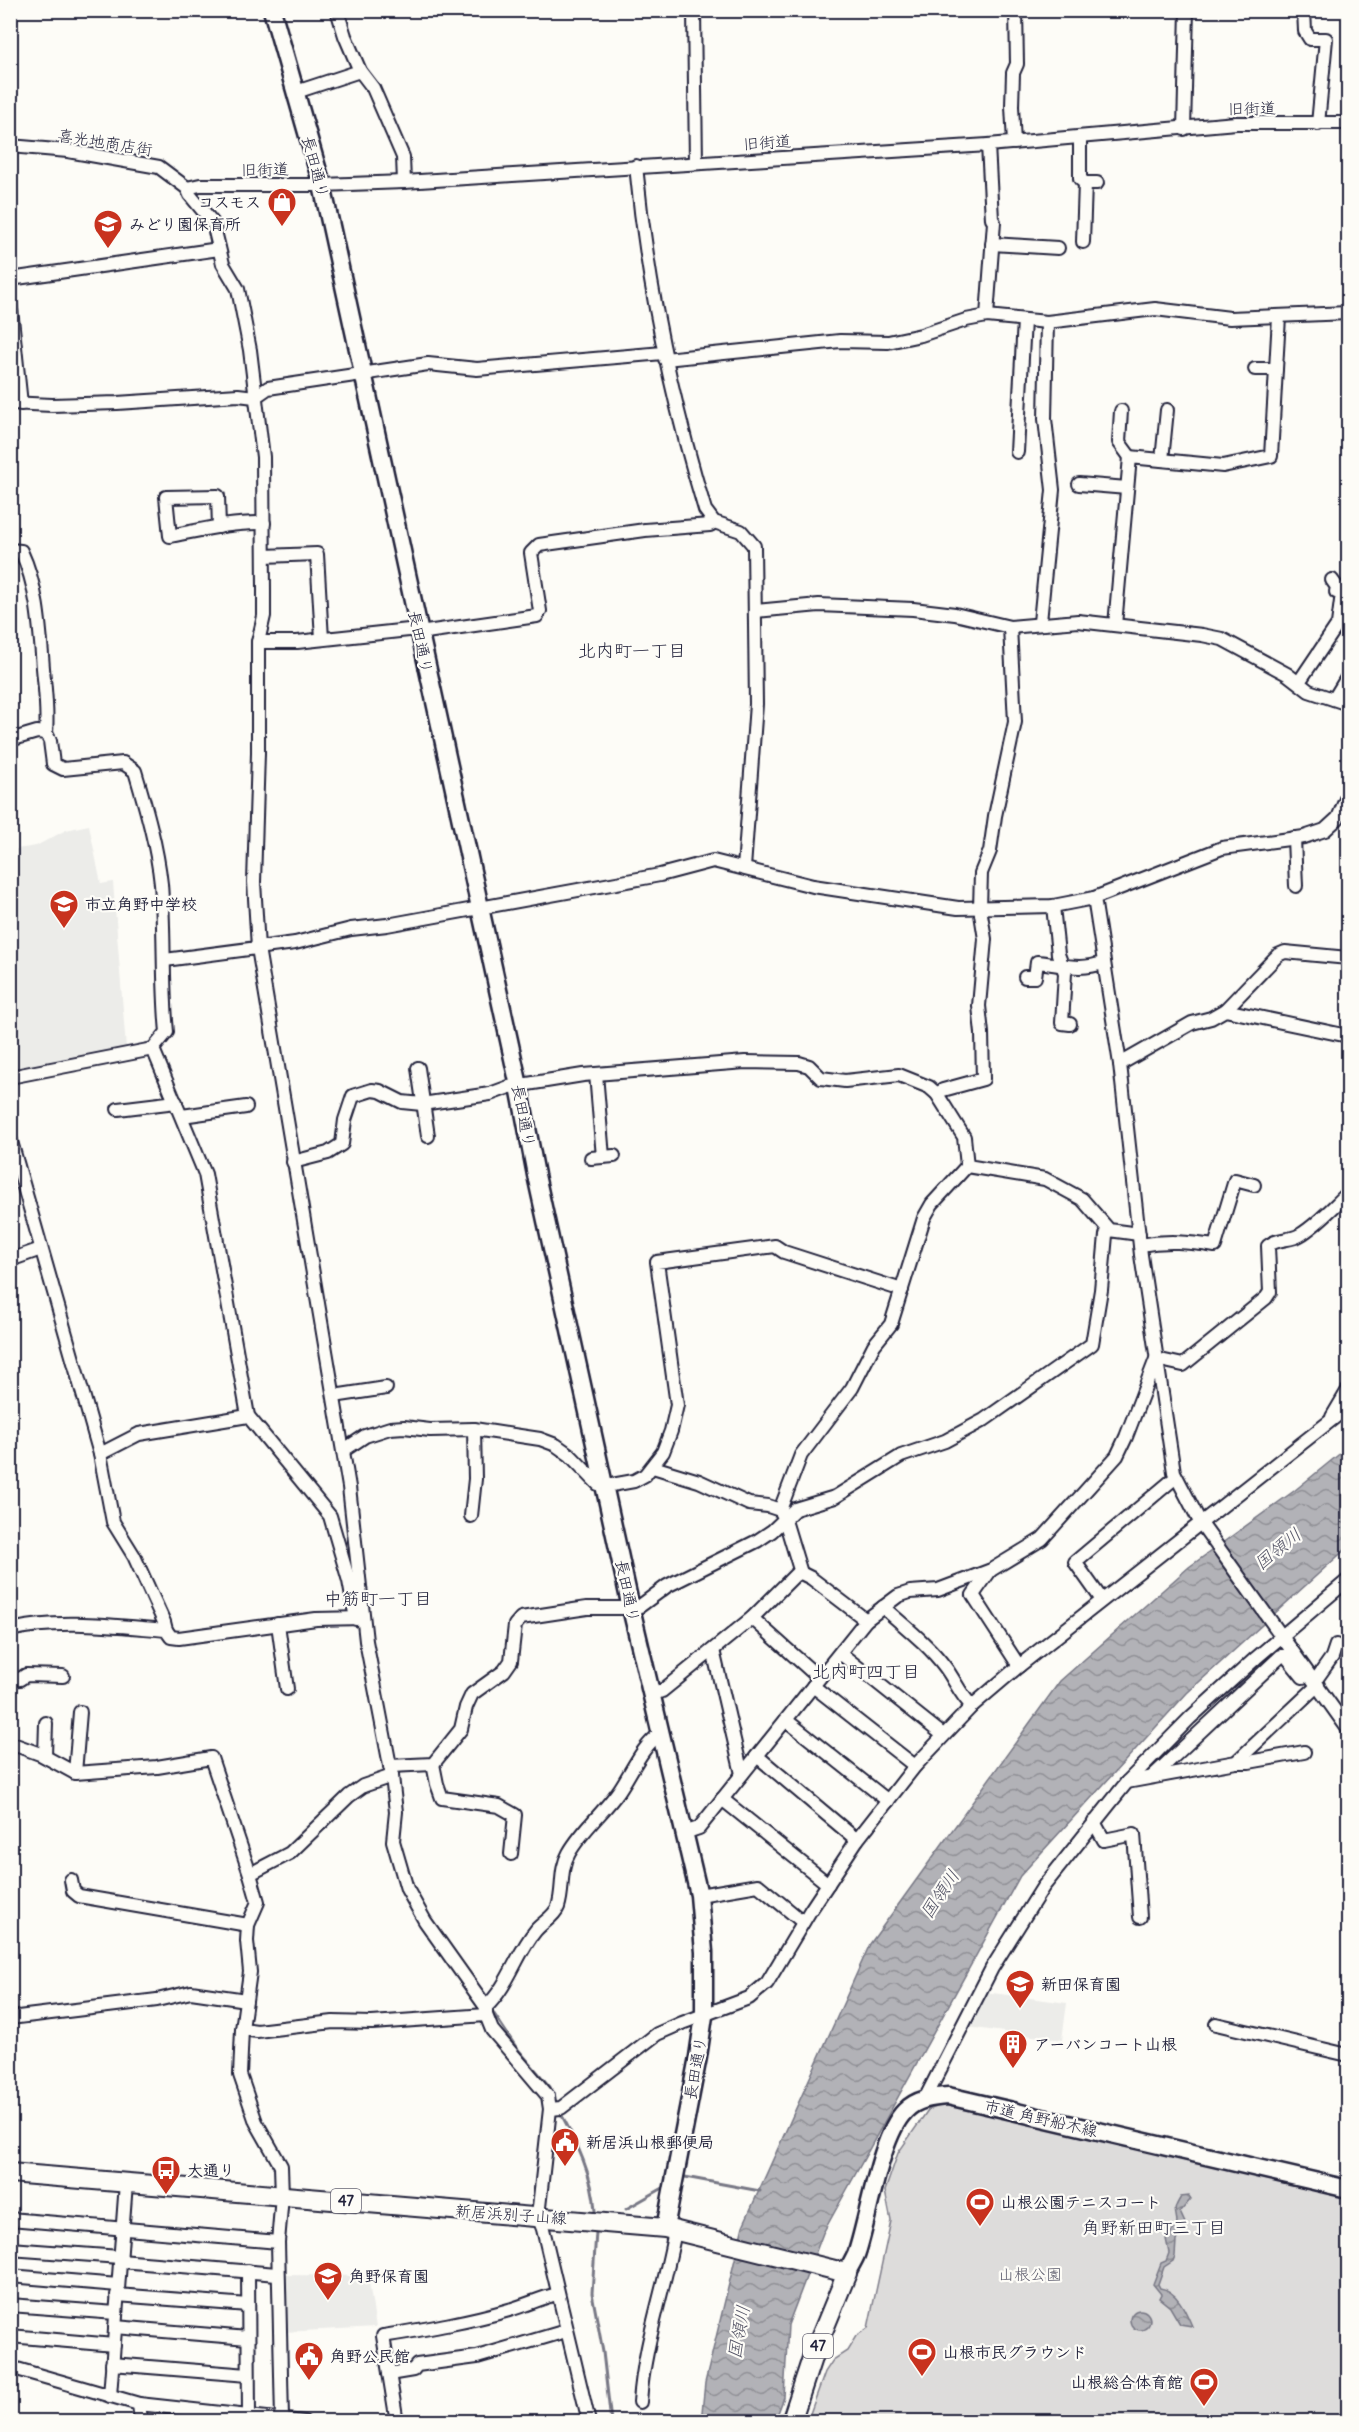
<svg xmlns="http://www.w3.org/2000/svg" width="1359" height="2432" font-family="Delius,'Klee One',sans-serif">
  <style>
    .built { fill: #ecece9 }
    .green { fill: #dddcdb; stroke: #807f8b; stroke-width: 1.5 }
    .water { fill: url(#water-waves); stroke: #787885; stroke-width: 1.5 }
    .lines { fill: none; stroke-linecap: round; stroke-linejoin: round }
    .stream { stroke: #787885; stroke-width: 3 }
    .street-casing { stroke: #22223b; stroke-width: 16 }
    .secondary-casing { stroke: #22223b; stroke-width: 21 }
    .primary-casing { stroke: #22223b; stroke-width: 22 }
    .street { stroke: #fdfcf7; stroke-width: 12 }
    .secondary { stroke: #fdfcf7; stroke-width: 16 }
    .primary { stroke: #fdfcf7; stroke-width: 18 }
    .labels { text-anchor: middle; stroke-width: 4.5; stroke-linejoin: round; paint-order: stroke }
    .shield { fill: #fdfcf7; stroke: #646373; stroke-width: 1.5 }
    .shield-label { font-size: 15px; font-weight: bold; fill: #22223b }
    .street-label { font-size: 16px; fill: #22223b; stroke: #fdfcf7 }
    .poi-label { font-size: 16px; font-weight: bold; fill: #22223b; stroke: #fdfcf7; text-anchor: start }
    .park-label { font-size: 16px; fill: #5a5a6b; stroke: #fdfcf7 }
    .neighbourhood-label { font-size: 18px; fill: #22223b; stroke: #fdfcf7 }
    .water-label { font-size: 18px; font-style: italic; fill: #545466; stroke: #fdfcf7 }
  </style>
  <defs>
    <pattern id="water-waves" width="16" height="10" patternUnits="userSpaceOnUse" patternTransform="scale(1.5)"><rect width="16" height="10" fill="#b2b2b7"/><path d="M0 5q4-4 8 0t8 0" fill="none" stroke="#909096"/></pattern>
  </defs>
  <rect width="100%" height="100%" fill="#fdfcf7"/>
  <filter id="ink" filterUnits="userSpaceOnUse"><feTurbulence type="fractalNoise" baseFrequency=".0167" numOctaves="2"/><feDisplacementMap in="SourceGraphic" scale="12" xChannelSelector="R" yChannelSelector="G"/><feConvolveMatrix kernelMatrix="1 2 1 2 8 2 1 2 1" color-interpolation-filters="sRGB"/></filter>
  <g filter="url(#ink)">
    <!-- built -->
    <g class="built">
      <path d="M 89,825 L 101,884 L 113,882 L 126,1048 L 11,1071 L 10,850 L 36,846 L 66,830 Z"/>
      <path d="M 985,1992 L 1067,2003 L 1062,2040 L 968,2027 L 973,2020 L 970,2017 Z"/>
      <path d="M 284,2275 L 368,2276 L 376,2327 L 284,2332 Z"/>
    </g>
    <!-- green -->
    <path class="green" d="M 945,2104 L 1348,2197 L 1348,2421 L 807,2422 L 825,2372 L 833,2360 L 847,2351 L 856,2336 L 868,2328 L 891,2221 L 885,2191 L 898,2153 L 928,2110 Z"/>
    <!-- water -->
    <g class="water">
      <path d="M 1348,1447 L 1348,1547 L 1187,1693 L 1020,1876 L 823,2233 L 788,2325 L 784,2397 L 775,2421 L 701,2422 L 705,2383 L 743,2226 L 870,1944 L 1060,1681 L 1189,1567 L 1294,1491 Z"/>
      <path d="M 1189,2196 L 1191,2199 L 1180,2212 L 1185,2223 L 1176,2241 L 1175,2256 L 1173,2261 L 1164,2267 L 1158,2284 L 1160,2288 C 1177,2290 1186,2312 1192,2326 L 1180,2324 L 1170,2307 L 1159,2298 L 1161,2294 L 1153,2284 L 1161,2263 L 1166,2261 L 1169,2253 L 1166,2239 L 1177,2225 C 1177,2209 1171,2213 1181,2197 Z"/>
      <circle cx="1140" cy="2320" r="10"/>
    </g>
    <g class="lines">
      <!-- stream -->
      <g class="stream">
        <path d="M 494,2014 L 516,2047 L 550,2087 L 555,2101"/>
        <path d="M 560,2112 C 577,2143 593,2176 595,2211"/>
        <path d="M 685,2177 L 760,2191"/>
        <path d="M 626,2209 L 663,2188"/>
        <path d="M 596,2232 L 592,2293 L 603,2352 L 611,2422"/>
      </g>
      <!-- street casing -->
      <g class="street-casing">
        <g id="street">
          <path d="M 337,10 L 345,36 L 360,71 L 373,88 L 403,157 L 404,182"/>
          <path d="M 694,10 L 696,163"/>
          <path d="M 1304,10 L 1305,31 L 1310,39 L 1326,39 L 1318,124"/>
          <path d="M 296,92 L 360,71"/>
          <path d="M 1184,129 L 1187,10"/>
          <path d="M 1080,138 L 1080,179 L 1085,183 L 1097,183"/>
          <path d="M 1014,143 L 1012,106 L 1013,73 L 1017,64 L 1016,10"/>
          <path d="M 10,146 L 68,151 L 159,167 L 187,188 L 190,195 L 213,223 L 223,264 L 238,289 L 250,350 L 263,457 L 264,590 L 264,616 L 258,642 L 258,753 L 254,882 L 258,948 L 349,1487 L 366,1641 L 392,1776 L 396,1812 L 393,1841 L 407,1889 L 425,1921 L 486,2007 L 486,2015 L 492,2030 L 548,2096 L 550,2109 L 538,2216 L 543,2229 L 589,2422"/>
          <path d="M 636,166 C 647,283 671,397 705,510 L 714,522 L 741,531 L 754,546 L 756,704 L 744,868"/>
          <path d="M 187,188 L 200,185 L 322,185 L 404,182 L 988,145 L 1236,123 L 1348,123"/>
          <path d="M 1083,242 L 1085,183"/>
          <path d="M 992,244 L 1058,248"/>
          <path d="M 10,279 L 219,249"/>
          <path d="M 10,299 L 21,404"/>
          <path d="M 987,316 L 994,222 L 992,219 L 988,145"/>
          <path d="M 665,359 L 840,341 L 888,342 L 921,335 L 966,320 L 987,316 L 1047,322 L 1155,309 L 1230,318 L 1348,313"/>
          <path d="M 1255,369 L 1276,369"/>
          <path d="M 10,403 L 52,405 L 117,403 L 238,395 L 255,397 L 268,388 L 428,364 L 477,369 L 663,353"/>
          <path d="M 1121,411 L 1119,442 L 1130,457"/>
          <path d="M 1017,452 L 1024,320"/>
          <path d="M 1162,460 L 1167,410"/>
          <path d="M 1079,484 L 1127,488"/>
          <path d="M 219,527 L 218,496 L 166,497 L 170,536 C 201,530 232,522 264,523"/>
          <path d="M 10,550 L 21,551 C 38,587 40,629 43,668 C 45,690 48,711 46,733"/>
          <path d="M 264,556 L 317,554 L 322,639"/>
          <path d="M 756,611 L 819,605 L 913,609 L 955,614 L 1010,627 L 1078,621 L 1202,635 L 1222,639 L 1287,674 L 1309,691 L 1348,704"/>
          <path d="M 1040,622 L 1053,490 L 1045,419 L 1047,322"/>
          <path d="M 1115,625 L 1130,457 L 1223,466 L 1271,456 L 1279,317"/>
          <path d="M 419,633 L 537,616 L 540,611 L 531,553 L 539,545 L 645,530 L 710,525 L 714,522"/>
          <path d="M 258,642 L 297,642 L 418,629"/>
          <path d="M 1299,682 L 1338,624 L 1342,593 L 1336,592 L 1337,587 L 1332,580"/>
          <path d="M 1334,699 L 1348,676"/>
          <path d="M 10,740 L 37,732 L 46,733 L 50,741 L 53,764 L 63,769 L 123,763 L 135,771 C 146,808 157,846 161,884 C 165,933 162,983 167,1032 L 153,1049 L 205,1174 L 248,1416 L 330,1516 L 349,1581 L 356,1619"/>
          <path d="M 1294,838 L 1296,886"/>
          <path d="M 1094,898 L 1120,1064 L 1141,1255 L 1174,1472 L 1200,1522 L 1348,1729"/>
          <path d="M 1053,906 L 1058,954 L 1065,973 L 1062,1023 L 1070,1024"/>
          <path d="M 165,960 L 295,943 L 351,929 L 387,925 L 660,875 L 713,861 L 813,886 L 958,908 L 1053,906 L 1094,898 L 1222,848 L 1304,837 L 1325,830 L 1338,818 L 1348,794"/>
          <path d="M 1025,977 L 1035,977 L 1037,962 C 1060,964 1082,972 1104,962"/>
          <path d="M 1225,1010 L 1278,955 L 1285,952 L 1348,958"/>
          <path d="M 1120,1064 L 1192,1023 L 1211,1018 L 1225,1010 L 1348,1036"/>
          <path d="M 418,1068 L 428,1136"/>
          <path d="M 596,1074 L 603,1157"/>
          <path d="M 10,1077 L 153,1049"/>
          <path d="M 937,1094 L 943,1090 L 983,1079 L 982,1033 L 979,1006 L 985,939 L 980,908 L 981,873 L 990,851 L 995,816 L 1015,722 L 1010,627"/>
          <path d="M 118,1109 L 176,1102"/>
          <path d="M 182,1116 L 246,1107"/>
          <path d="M 10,1138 L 100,1454 L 113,1522 L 134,1556 L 164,1622 L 166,1630"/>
          <path d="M 591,1158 L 614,1156"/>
          <path d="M 293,1162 L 328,1153 L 342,1144 L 345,1120 L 353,1096 L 372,1090 L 380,1091 L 402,1102 L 422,1104 L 490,1094 L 509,1087 L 583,1075 L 745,1062 L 799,1063 L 809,1066 L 821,1078 L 845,1081 L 899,1075 L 929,1087 L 937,1094 L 964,1137 L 967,1166 L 1045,1179 L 1082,1199 L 1109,1230 L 1139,1234"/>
          <path d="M 1140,1245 C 1166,1240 1189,1242 1215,1246 L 1235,1180 L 1254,1185"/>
          <path d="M 10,1260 L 41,1249"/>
          <path d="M 334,1396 L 386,1388"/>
          <path d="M 1332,1417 L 1348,1390"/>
          <path d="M 344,1450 L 365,1436 L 390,1428 L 404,1427 L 430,1430 L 474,1429 L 540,1439 L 556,1445 L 570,1455 L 598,1484 L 606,1486 L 634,1481 L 645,1475 L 663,1452 L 671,1431 L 677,1405 L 657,1262 L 775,1246 L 784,1252 L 902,1290"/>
          <path d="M 100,1454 L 139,1434 L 248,1416"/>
          <path d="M 653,1467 L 699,1481 L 749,1504 L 768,1506 L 780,1510 L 784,1517 L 801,1573"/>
          <path d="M 780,1510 L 801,1455 L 852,1388 L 874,1345 L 891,1324 L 924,1218 L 932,1204 L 967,1166"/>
          <path d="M 471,1516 L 475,1479 L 474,1429"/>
          <path d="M 990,1571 L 973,1595 L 1019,1666"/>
          <path d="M 1102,1600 L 1075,1562 L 1176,1477"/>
          <path d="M 883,1607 C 904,1626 928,1644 945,1667 C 955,1680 960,1695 972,1706"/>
          <path d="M 752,1618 L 819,1678"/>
          <path d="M 278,1624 L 287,1689"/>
          <path d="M 10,1630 C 58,1618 117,1626 166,1630 L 171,1637 L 179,1638 L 316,1619 L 363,1618"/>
          <path d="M 713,1650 L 742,1774"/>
          <path d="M 840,1653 L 943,1735"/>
          <path d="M 10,1680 L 20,1679 L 26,1675 L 63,1676"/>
          <path d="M 1315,1681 L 1332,1657 L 1336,1645"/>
          <path d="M 813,1686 L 915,1766"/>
          <path d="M 652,1695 L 662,1691 L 752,1618 L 795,1575 L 801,1573 L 811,1578 L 866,1620"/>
          <path d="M 786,1720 L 888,1801"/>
          <path d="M 10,1743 L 40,1754 L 75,1773 L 157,1767 L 211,1758 L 250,1874 L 258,1902 L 248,1925 L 247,1941 L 250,1972 L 242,2029 L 240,2075 L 256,2122 L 281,2166 L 282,2196 L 278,2242"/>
          <path d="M 45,1756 L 46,1723"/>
          <path d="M 757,1756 L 857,1840"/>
          <path d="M 1236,1762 L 1249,1762 L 1304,1752"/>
          <path d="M 433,1764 L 437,1784 L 442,1798 L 499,1806 L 515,1815 L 511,1854"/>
          <path d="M 390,1766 L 433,1764 L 461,1729 L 466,1707 L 472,1694 L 504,1671 L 511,1661 L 515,1625 L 521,1618 L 587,1608 L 631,1608 L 640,1606 L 667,1586 L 757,1541 L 772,1531 L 795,1509 L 835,1497 L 901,1456 L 945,1441 L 984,1420 L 1092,1344 L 1101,1290 L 1106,1235 L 1109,1230"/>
          <path d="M 75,1773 L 80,1712"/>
          <path d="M 1152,1777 L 1281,1656 L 1286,1656 L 1303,1677"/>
          <path d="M 1127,1782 L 1236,1762 L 1318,1685"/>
          <path d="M 722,1799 L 828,1884"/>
          <path d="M 1094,1822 L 1104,1840 L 1134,1834 L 1140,1917"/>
          <path d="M 684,1833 L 699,1828 L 866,1620 L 898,1596 L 910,1592 L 938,1590 L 991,1570 L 1042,1539 L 1117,1456 L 1126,1437 L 1156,1359 L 1183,1365 L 1266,1298 L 1270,1292 L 1268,1246 C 1277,1238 1290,1241 1300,1235 C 1318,1224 1333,1207 1348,1193"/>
          <path d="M 250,1874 L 290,1853 L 349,1796 L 363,1786 L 392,1776"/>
          <path d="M 71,1880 L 73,1891 L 79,1896 L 248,1925"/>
          <path d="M 699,1895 L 758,1885 L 803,1922"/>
          <path d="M 486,2007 C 509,1985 516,1954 536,1930 C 543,1922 554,1917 558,1907 C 564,1889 559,1870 569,1853 C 582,1830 603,1813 618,1792 C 632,1772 641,1747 661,1733"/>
          <path d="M 10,2018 L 157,2000 L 191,1992 L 246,2000"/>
          <path d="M 1216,2024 L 1348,2055"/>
          <path d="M 242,2029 L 257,2031 L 333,2022 L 372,2023 L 486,2015"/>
          <path d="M 925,2099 L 992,1968 L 1043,1887 L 1127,1782 L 1190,1718 L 1256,1658 L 1348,1580"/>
          <path d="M 550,2109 L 561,2108 L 657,2034 L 682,2023 L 749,1998 L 767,1983 L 810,1911 L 857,1840 L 915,1766 L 972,1706 L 1019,1666 L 1348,1407"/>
          <path d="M 10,2219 L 278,2242 L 282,2419"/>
          <path d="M 10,2249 L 120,2257"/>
          <path d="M 120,2261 L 277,2274"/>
          <path d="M 248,2271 L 249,2416"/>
          <path d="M 10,2276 L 118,2285"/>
          <path d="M 117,2295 L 248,2305"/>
          <path d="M 10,2305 L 116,2313"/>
          <path d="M 115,2327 L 248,2338"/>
          <path d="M 10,2336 L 114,2345"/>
          <path d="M 112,2364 L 248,2375"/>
          <path d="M 10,2367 L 139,2404 L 304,2422"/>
          <path d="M 389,2374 L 413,2370 L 417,2365 L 477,2357 L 566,2331"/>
          <path d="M 110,2396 L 126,2183"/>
          <path d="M 640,2402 C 644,2343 665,2288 675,2230"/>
          <path d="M 139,2404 L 141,2422"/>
          <path d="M 397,2422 L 383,2336 C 425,2329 468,2322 509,2310 C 526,2305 541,2298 557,2294"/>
        </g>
      </g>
      <!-- secondary casing -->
      <g class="secondary-casing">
        <g id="secondary">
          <path d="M 272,10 L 322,185 L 519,1086 L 536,1175 L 631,1608 L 699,1895 L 704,1952 L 704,2016 L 698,2057 L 665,2228"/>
          <path d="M 847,2273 C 850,2265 855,2259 857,2252 C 869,2216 880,2136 905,2111 C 916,2099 933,2097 948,2096 L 1348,2189"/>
        </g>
      </g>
      <!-- primary casing -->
      <g class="primary-casing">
        <path id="primary" d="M 10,2173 L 665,2228 L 847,2273 L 812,2358 L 791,2422"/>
      </g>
      <!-- street -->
      <use href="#street" class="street"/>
      <!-- secondary -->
      <use href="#secondary" class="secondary"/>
      <!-- primary -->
      <use href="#primary" class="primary"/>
    </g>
  </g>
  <!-- icons -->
  <defs>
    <g id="shop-pin" transform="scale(1.5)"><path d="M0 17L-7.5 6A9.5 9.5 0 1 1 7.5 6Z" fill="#c8321e" stroke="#fdfcf7"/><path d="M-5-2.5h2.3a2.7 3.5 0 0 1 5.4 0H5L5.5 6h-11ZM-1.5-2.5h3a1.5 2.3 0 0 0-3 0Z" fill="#fff"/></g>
    <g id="school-pin" transform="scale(1.5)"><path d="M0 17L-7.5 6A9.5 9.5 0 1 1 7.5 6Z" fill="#c8321e" stroke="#fdfcf7"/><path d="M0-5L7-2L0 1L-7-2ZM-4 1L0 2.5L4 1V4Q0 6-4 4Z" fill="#fff"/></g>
    <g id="building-pin" transform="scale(1.5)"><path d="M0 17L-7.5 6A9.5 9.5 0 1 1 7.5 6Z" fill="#c8321e" stroke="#fdfcf7"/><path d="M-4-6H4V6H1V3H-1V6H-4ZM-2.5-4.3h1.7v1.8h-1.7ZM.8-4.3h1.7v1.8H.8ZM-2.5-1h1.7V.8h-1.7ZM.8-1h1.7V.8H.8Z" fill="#fff"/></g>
    <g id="civic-pin" transform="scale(1.5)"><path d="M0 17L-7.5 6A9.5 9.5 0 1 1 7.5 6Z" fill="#c8321e" stroke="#fdfcf7"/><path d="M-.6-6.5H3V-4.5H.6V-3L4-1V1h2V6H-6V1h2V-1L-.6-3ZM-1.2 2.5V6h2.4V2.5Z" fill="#fff"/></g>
    <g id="bus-pin" transform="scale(1.5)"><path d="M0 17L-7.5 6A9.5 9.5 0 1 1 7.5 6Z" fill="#c8321e" stroke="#fdfcf7"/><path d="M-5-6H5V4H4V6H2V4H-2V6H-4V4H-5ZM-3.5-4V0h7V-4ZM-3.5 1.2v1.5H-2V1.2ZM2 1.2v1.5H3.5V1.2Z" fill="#fff"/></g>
    <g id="stadium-pin" transform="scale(1.5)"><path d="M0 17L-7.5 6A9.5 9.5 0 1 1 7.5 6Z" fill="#c8321e" stroke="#fdfcf7"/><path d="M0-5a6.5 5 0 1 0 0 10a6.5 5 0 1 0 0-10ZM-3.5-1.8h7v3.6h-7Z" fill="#fff"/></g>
  </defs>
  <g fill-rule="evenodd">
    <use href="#shop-pin" x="282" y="202"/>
    <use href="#school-pin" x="108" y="224"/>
    <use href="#school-pin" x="64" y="904"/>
    <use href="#school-pin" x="1020" y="1984"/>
    <use href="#building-pin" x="1013" y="2044"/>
    <use href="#civic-pin" x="565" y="2142"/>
    <use href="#bus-pin" x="166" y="2170"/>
    <use href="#stadium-pin" x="980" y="2202"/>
    <use href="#school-pin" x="328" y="2276"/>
    <use href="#stadium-pin" x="922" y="2352"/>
    <use href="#civic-pin" x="309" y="2356"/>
    <use href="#stadium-pin" x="1204" y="2382"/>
  </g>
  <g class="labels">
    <!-- shield labels -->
    <g class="shield">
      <rect x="331" y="2189" width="30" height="24" rx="4.5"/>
      <rect x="803" y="2334" width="30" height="24" rx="4.5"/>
    </g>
    <g class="shield-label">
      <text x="346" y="2206">47</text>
      <text x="818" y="2351">47</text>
    </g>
    <!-- street labels -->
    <g class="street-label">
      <text transform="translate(1252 108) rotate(-1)" y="6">旧街道</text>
      <text transform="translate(105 142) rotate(9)" y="6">喜光地商店街</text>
      <text transform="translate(767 142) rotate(-4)" y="6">旧街道</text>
      <text transform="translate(316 167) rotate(75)" y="6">長田通り</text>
      <text transform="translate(265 169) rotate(-1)" y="6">旧街道</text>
      <text transform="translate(421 642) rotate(78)" y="6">長田通り</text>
      <text transform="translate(524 1116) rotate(79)" y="6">長田通り</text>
      <text transform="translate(628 1591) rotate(78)" y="6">長田通り</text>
      <text transform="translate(695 2068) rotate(-80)" y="6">長田通り</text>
      <text transform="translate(1041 2118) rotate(13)" y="6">市道 角野船木線</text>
      <text transform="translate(511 2214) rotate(4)" y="6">新居浜別子山線</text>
    </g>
    <!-- poi labels -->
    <g class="poi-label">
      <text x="261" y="208" text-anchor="end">コスモス</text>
      <text x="129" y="230">みどり園保育所</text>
      <text x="85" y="910">市立角野中学校</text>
      <text x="1041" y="1990">新田保育園</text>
      <text x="1034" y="2050">アーバンコート山根</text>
      <text x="586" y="2148">新居浜山根郵便局</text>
      <text x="187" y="2176">大通り</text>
      <text x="1001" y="2208">山根公園テニスコート</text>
      <text x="349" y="2282">角野保育園</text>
      <text x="943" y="2358">山根市民グラウンド</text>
      <text x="330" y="2362">角野公民館</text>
      <text x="1183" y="2388" text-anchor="end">山根総合体育館</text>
    </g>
    <!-- park labels -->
    <g class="park-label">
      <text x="1030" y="2280">山根公園</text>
    </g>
    <!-- neighbourhood labels -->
    <g class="neighbourhood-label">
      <text x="632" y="657">北内町一丁目</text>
      <text x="378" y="1605">中筋町一丁目</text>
      <text x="866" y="1678">北内町四丁目</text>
      <text x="1154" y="2234">角野新田町三丁目</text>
    </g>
    <!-- water labels -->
    <g class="water-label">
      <text transform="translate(1278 1549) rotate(-39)" y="6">国領川</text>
      <text transform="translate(940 1894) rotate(-56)" y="6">国領川</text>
      <text transform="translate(739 2332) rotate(-80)" y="6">国領川</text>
    </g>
  </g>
  <!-- margin -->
  <rect width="1359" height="2432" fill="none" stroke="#fdfcf7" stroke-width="36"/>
  <rect x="18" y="18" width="1323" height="2396" fill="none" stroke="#22223b" stroke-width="2" filter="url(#ink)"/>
</svg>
